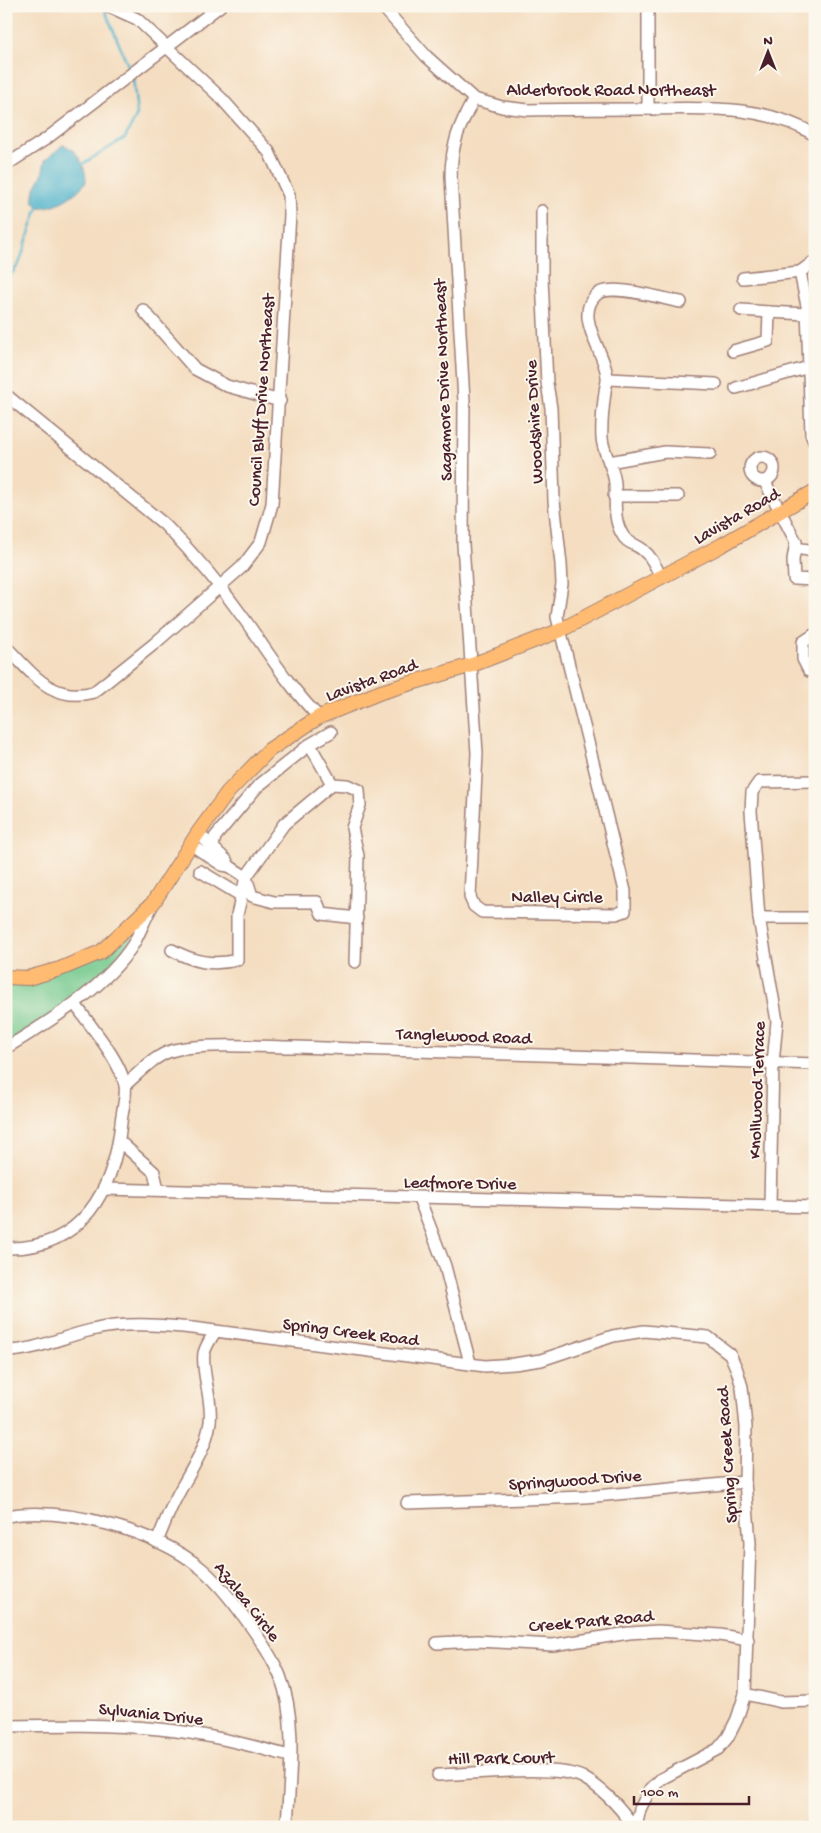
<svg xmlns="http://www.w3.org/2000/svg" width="821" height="1833" font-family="'Gochi Hand',sans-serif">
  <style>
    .green { fill: #74c98e; stroke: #5f745c }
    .water { fill: #4cb1cb; stroke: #4b687b }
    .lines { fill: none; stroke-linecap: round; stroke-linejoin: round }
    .stream { stroke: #4cb1cb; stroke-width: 2.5 }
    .minor-casing { stroke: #9f7e76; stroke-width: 14 }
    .major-casing { stroke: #9f7e76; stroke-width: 16 }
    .minor { stroke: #fff; stroke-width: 11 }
    .major { stroke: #ffbb71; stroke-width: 14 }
    .labels { text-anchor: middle; stroke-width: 4; stroke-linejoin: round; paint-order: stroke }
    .street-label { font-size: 18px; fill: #4a1f2b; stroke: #fbf7ec }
  </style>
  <rect width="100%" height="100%" fill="#fbf7ec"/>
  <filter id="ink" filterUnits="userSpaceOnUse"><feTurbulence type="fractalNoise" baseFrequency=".02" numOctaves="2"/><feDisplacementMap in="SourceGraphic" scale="10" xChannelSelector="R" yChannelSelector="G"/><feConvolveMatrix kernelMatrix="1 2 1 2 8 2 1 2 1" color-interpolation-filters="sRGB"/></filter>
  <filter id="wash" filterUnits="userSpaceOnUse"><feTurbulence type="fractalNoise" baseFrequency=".0096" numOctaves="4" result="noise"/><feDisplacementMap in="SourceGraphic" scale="20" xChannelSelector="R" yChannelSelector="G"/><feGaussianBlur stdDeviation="1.12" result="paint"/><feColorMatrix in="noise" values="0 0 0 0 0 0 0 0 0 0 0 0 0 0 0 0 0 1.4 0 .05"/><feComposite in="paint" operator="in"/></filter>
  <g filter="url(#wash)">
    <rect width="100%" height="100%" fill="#f4ddc0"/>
    <!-- green -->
    <path class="green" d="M 153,903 L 115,967 L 6,1048 L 6,977 L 101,952 Z"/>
    <!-- water -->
    <path class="water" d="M 63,145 C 78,149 86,167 86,182 C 76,195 55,209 38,207 L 33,200 L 35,188 L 42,175 L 45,160 Z"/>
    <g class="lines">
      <!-- stream -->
      <g class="stream">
        <path d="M 104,8 L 130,70"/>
        <path d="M 83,164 L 125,138 L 137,115 L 133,77"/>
        <path d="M 6,281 L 19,264 L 38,207"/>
        <path d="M 789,1827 L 815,1821"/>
      </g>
    </g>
  </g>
  <g filter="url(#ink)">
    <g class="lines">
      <!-- minor casing -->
      <g class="minor-casing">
        <g id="minor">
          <path d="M 382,6 L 426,56 L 474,99 L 502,107 L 528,110 C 568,109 607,109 647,109 C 704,108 764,104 815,135"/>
          <path d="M 474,99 C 459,126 451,145 451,177 L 464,401 L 463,544 L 477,753 L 470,897 L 474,906 L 482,912 L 616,914 L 625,911 L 625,891 L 557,617 L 562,584 L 561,564 L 554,501 L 551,408 L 547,383 L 542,278 L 542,211"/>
          <path d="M 648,109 L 648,6"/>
          <path d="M 6,165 L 46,139 L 220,6"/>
          <path d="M 815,261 L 800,272 L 807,306 L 811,434 L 815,444"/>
          <path d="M 743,278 L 800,272"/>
          <path d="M 143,310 L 195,369 L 227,386 L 280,401"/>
          <path d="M 741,310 L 769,312"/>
          <path d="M 733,351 L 768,341 L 769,312 L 807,314"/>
          <path d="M 608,379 L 716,384"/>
          <path d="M 736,388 L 809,367"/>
          <path d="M 6,395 L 164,524 C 194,554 221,586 245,620 C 269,654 290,688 319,717"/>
          <circle cx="762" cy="469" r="12"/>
          <path d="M 609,462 L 665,452 L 710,454"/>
          <path d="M 765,482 L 796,542 L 793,560 L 794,579 L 815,580"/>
          <path d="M 614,496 L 678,496"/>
          <path d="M 795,548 L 815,551"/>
          <path d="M 661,578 C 657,568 652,557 643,550 C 636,544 626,543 622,534 C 613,519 616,501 615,485 C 615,469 603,454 602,438 C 601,423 603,407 605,392 C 605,387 608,382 607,377 C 606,353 573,317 596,295 C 609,282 663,299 681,302"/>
          <path d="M 815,634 L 803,642 L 803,659 L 809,671 L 815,664"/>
          <path d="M 6,647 C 33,674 52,703 94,692 L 154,644 L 242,567 L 261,542 L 272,504 L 290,215 L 289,195 L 269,152 L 222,99 L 137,19 L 108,6"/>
          <path d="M 310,745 L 332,784"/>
          <path d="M 815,781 L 759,782 L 752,792 L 751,811 L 759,918 L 815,918"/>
          <path d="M 198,833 L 226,860 L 229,866"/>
          <path d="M 190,844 L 222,865 L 229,866 L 246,877 L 252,896 L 274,902 L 317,902 L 322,914 L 357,918"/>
          <path d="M 207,855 L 213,846 L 215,837 L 257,787 L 309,745 L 331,732"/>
          <path d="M 200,871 L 240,895"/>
          <path d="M 759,918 L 777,1021 L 773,1063 L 770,1204"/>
          <path d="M 172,950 C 194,962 212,966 237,960 L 237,915 L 246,877 L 284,824 L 332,784 L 347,785 L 359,790 L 360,805 L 352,828 L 358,856 L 355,962"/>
          <path d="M 6,1048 C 50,1021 106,988 134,943 C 140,932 145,919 151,908"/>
          <path d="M 125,1085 C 138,1074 151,1059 168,1052 C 192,1042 265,1047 295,1047 L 815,1064"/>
          <path d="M 119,1141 L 154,1172 L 158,1189"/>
          <path d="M 104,1189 L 815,1207"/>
          <path d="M 419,1198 L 445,1266 L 470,1363"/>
          <path d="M 6,1248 C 82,1250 114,1190 121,1123 C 122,1111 127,1095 125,1085 C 119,1058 90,1026 75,1004"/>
          <path d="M 6,1351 C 35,1351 64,1336 92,1330 C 125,1322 158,1325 192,1328 L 485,1366 L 514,1364 L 541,1360 L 613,1336 L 644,1331 L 708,1337 L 730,1354 L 737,1370 L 742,1387 L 746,1427 L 745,1482 L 750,1543 L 745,1694 L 737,1719 L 728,1737 L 718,1749 L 661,1779 L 649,1791 L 640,1809 L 636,1827"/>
          <path d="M 407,1503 L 585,1497 L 745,1482"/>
          <path d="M 6,1516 C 65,1506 157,1531 202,1569 C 227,1590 268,1647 280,1676 C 298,1722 289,1779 287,1827"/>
          <path d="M 157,1542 C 163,1527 169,1511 177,1496 C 190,1471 206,1450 210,1422 C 213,1399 201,1373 204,1353 C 206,1346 211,1338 215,1332"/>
          <path d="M 437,1643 L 477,1641 L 553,1645 L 629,1633 L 658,1631 L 720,1635 L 748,1640"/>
          <path d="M 745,1694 L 781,1702 L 815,1701"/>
          <path d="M 6,1726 C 57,1725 108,1724 159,1729 C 203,1733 246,1744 289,1756"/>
          <path d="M 438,1775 C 470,1774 556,1764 582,1777 C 604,1789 620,1807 634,1827"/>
        </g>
      </g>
      <!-- major casing -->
      <g class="major-casing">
        <path id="major" d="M 6,977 L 28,978 L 60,969 L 101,952 L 153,903 L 198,833 L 228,792 L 269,750 L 319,717 L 381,692 L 472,665 L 559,631 L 722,545 L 815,491"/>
      </g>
      <!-- minor -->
      <use href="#minor" class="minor"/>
      <!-- major -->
      <use href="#major" class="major"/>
    </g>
  </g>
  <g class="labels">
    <!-- street labels -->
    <g class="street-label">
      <text x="611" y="95">Alderbrook Road Northeast</text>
      <text transform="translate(442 380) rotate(-92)" y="6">Sagamore Drive Northeast</text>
      <text transform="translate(260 400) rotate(-86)" y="6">Council Bluff Drive Northeast</text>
      <text transform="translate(533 422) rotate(-93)" y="6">Woodshire Drive</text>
      <text transform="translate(736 515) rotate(-30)" y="6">Lavista Road</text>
      <text transform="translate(371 679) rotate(-20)" y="6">Lavista Road</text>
      <text x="557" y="902">Nalley Circle</text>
      <text transform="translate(464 1035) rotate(2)" y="6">Tanglewood Road</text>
      <text transform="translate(756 1090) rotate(-88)" y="6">Knollwood Terrace</text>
      <text transform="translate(460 1182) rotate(1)" y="6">Leafmore Drive</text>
      <text transform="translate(351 1331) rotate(7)" y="6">Spring Creek Road</text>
      <text transform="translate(726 1455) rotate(-94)" y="6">Spring Creek Road</text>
      <text transform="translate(575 1479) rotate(-4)" y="6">Springwood Drive</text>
      <text transform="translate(248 1601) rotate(52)" y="6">Azalea Circle</text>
      <text transform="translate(591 1620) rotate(-5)" y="6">Creek Park Road</text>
      <text transform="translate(151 1713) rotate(6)" y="6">Sylvania Drive</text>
      <text transform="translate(501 1757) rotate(-1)" y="6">Hill Park Court</text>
    </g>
  </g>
  <!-- margin -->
  <rect width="821" height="1833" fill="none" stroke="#fbf7ec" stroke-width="25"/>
  <!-- north arrow -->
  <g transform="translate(768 52)" stroke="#fbf7ec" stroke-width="4" paint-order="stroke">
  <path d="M0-4L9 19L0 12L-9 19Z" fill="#4a1f2b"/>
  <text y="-8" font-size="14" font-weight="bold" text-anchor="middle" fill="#4a1f2b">N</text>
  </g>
  <!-- scale -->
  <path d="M634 1796v8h115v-8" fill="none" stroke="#4a1f2b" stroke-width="2.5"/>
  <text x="641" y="1796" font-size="15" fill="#4a1f2b" stroke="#fbf7ec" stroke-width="4" paint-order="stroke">100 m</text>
</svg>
